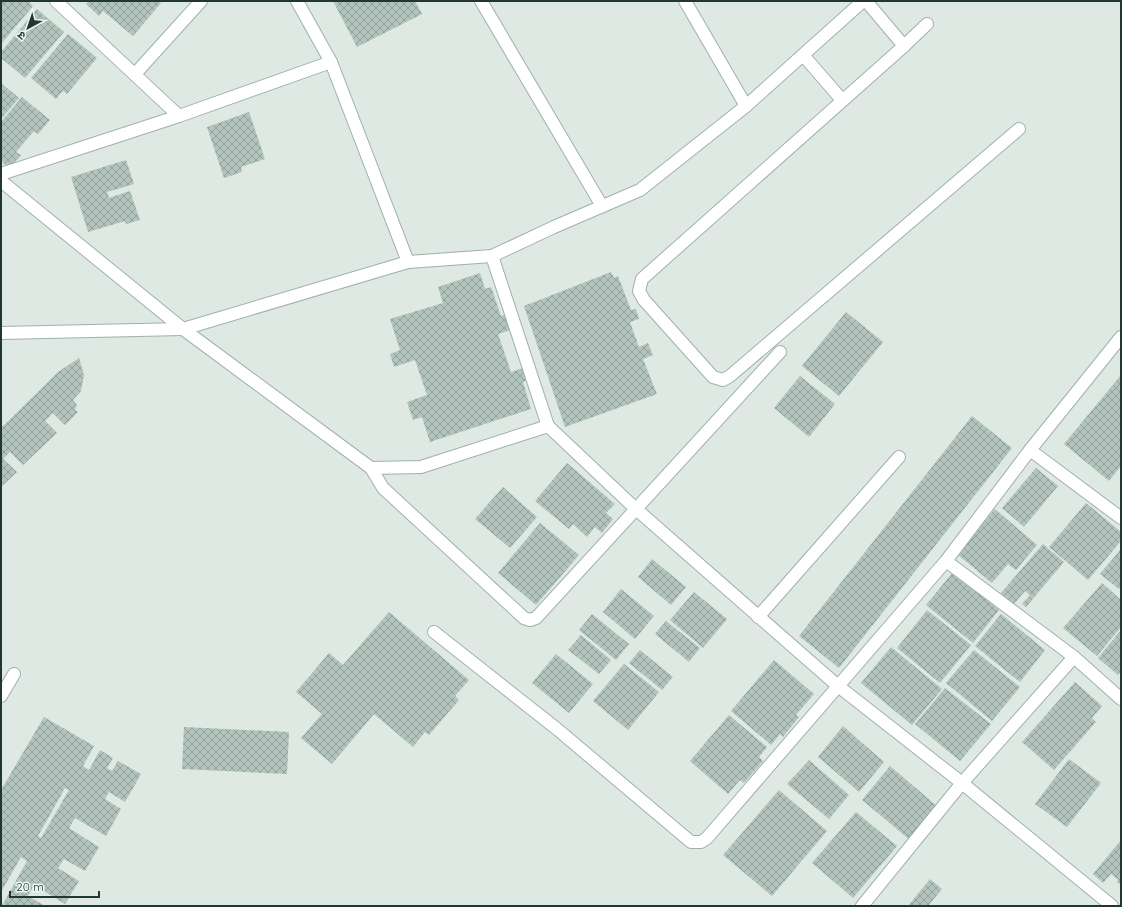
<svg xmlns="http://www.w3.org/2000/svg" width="1122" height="907" font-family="Quicksand,'Noto Sans Devanagari',sans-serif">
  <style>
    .building { fill: url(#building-cross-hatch); fill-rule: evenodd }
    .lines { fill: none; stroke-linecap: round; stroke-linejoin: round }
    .minor-casing { stroke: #a1b0ab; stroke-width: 14 }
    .minor { stroke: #fff; stroke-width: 12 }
  </style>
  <defs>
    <pattern id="building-cross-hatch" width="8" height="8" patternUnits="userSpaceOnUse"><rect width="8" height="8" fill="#b3c4bd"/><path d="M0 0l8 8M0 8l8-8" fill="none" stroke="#91a09a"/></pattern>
  </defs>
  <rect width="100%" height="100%" fill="#dee9e4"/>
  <!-- building -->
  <g class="building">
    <path d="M 1,1 L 28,1 L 33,6 L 1,44 Z"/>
    <path d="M 88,1 L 159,1 L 161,3 L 133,36 L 103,11 L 99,16 L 86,4 Z"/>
    <path d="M 333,1 L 415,1 L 422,14 L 357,47 Z"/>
    <path d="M 37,9 L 64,32 L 25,78 L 1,58 L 1,52 Z"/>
    <path d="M 68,34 L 97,58 L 67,94 L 63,91 L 56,99 L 31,78 Z"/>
    <path d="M 1,83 L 19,98 L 1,119 Z"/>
    <path d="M 22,97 L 50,120 L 38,134 L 34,131 L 16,152 L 21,155 L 9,168 L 1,161 L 1,122 Z"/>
    <path d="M 249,112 L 265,159 L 241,167 L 242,172 L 224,178 L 207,127 Z"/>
    <path d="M 126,160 L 134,184 L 107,192 L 109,198 L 130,191 L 140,220 L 126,224 L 125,221 L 88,232 L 71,177 Z"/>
    <path d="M 611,272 L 614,278 L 618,276 L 631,310 L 636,309 L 639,319 L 630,322 L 639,347 L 648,343 L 653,355 L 643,359 L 657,394 L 565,427 L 524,306 Z"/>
    <path d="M 480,273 L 485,289 L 491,287 L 501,316 L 508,313 L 514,329 L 498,334 L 511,372 L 526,367 L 531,379 L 523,382 L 531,409 L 430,442 L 422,417 L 413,420 L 407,402 L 427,395 L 415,360 L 394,367 L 390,354 L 400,350 L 390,319 L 443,303 L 438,287 Z"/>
    <path d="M 846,312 L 883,342 L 839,396 L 802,366 Z"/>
    <path d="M 79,358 L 84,375 L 81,391 L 73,400 L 77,405 L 75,410 L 78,412 L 65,425 L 53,413 L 45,421 L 57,433 L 23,465 L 10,452 L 3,459 L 17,472 L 1,487 L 1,428 L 58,372 Z"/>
    <path d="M 1121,375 L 1121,466 L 1109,481 L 1064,444 Z"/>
    <path d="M 800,376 L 835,404 L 809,437 L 774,408 Z"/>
    <path d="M 972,416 L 1012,448 L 839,668 L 799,636 Z"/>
    <path d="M 567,463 L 615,504 L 606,513 L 613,519 L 602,533 L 595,527 L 587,537 L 573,524 L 569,529 L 535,501 Z"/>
    <path d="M 1036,468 L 1058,486 L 1024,527 L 1002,508 Z"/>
    <path d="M 503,487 L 537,517 L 510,548 L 475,519 Z"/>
    <path d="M 1086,503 L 1121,532 L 1121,541 L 1088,580 L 1049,547 Z"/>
    <path d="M 995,509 L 1037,545 L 1016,570 L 1008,564 L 992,583 L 957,554 Z"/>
    <path d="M 540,523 L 579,555 L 536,605 L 498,573 Z"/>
    <path d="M 1043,544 L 1064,562 L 1026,607 L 1022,604 L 1030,595 L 1025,591 L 1014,604 L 1001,593 Z"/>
    <path d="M 1121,549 L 1121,587 L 1119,589 L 1100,574 Z"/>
    <path d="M 652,559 L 686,587 L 671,605 L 638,577 Z"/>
    <path d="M 953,572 L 999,610 L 973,643 L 926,605 Z"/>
    <path d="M 1102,583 L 1121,600 L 1121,627 L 1097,656 L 1063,628 Z"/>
    <path d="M 621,589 L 654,616 L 635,639 L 603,612 Z"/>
    <path d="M 694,592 L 727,619 L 703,648 L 670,620 Z"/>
    <path d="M 927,610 L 971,645 L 940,683 L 897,648 Z"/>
    <path d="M 389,612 L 469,680 L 455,696 L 459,700 L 429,735 L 425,732 L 413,747 L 374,714 L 332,764 L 301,738 L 322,714 L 296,692 L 329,653 L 343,665 Z"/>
    <path d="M 592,614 L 629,644 L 616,660 L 579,630 Z"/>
    <path d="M 1001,614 L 1045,650 L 1020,682 L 975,646 Z"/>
    <path d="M 666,621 L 700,648 L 689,662 L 655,634 Z"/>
    <path d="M 1121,630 L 1121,671 L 1118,675 L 1098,658 Z"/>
    <path d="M 581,635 L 611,660 L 599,674 L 568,650 Z"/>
    <path d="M 891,647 L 942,689 L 912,725 L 861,683 Z"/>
    <path d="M 640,650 L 673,677 L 662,690 L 629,663 Z"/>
    <path d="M 974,650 L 1020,687 L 992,721 L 946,683 Z"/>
    <path d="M 556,654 L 593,684 L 569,713 L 532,683 Z"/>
    <path d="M 774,660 L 814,694 L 796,715 L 799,717 L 783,737 L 780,734 L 771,745 L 731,711 Z"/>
    <path d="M 624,664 L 659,692 L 628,730 L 593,701 Z"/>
    <path d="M 1075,682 L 1102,706 L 1092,718 L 1096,722 L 1054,770 L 1022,742 Z"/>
    <path d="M 945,688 L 991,724 L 960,761 L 915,724 Z"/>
    <path d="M 729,715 L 767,747 L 759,757 L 763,761 L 744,783 L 740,780 L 728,794 L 690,761 Z"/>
    <path d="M 44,717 L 94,746 L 83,766 L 89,770 L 100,750 L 113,758 L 107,768 L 112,771 L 118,761 L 141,774 L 125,802 L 109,792 L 105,799 L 121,809 L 106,836 L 75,818 L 69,828 L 99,847 L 85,871 L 64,859 L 58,868 L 79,881 L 65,904 L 34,885 L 28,896 L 45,906 L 1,906 L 1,903 L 3,904 L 27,861 L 21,857 L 1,892 L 1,790 ZM 65,788 L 69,790 L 41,838 L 38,836 Z"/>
    <path d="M 843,726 L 884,762 L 859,792 L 818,757 Z"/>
    <path d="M 184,727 L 289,732 L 287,774 L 182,769 Z"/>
    <path d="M 1069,759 L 1101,783 L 1067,827 L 1035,804 Z"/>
    <path d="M 809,760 L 849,795 L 829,819 L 787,784 Z"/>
    <path d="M 890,766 L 938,807 L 910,840 L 862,800 Z"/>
    <path d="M 779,790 L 827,831 L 772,896 L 723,855 Z"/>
    <path d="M 856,812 L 897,846 L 853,898 L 812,863 Z"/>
    <path d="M 1121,840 L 1121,885 L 1117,882 L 1118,880 L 1111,874 L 1103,883 L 1093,874 Z"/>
    <path d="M 930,879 L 942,889 L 928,906 L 908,906 Z"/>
  </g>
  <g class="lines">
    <!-- minor casing -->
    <g class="minor-casing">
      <g id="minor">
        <path d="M 56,1 L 179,116"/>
        <path d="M 297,1 L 331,62 L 408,262"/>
        <path d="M 481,1 L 602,206"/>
        <path d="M 685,1 L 746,106"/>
        <path d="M 866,1 L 904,46 L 642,279 L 639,291 L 644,300 L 713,377 L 723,380 L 730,376 L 1019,129"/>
        <path d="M 904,46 L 927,24"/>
        <path d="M 803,55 L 842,100"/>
        <path d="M 135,74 L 201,1"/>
        <path d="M 1,174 L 179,116 L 331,62"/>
        <path d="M 1,181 L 183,329 L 371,468 L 421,467 L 548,426 L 636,509 L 838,686 L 962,783 L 1112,906"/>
        <path d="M 492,256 L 548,426"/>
        <path d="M 1,333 L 183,329 L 408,262 L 492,256 L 554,227 L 640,190 L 746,106 L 863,1"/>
        <path d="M 1030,450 L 1121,518"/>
        <path d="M 371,468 L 383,488 L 524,618 L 530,620 L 536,618 L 780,352"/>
        <path d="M 946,561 L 1074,657 L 1121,699"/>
        <path d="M 758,617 L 899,457"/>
        <path d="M 434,632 L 557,729 L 691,842 L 701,842 L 707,838 L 946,561 L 1030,450 L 1121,337"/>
        <path d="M 1,696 L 14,674"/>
        <path d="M 862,906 L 962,783 L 1074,657"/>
      </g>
    </g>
    <!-- minor -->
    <use href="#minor" class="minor"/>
  </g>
  <!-- border -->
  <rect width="1122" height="907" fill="none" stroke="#203831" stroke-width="4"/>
  <!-- north arrow -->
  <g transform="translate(28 28) rotate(220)" stroke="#eef6f2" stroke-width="3" paint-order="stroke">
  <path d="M0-3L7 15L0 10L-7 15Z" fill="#203831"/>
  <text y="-6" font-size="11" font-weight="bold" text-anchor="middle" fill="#203831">उ</text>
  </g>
  <!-- scale -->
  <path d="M10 891v6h89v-6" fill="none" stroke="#203831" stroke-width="2"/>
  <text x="16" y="891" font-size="12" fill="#203831" stroke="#eef6f2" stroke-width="3" paint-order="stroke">20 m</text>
</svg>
